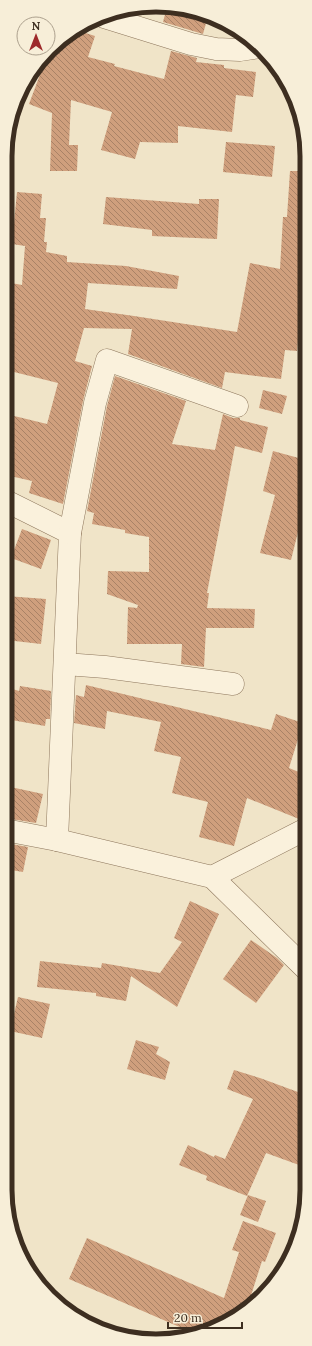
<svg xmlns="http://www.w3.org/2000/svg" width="312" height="1346" font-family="Lora,serif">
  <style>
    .building { fill: url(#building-back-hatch) }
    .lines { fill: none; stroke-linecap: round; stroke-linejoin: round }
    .minor-casing { stroke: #8d765c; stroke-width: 23 }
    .minor { stroke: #faf1dc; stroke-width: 22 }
    .rim { fill: none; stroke: #3d2e20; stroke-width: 5 }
  </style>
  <defs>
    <pattern id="building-back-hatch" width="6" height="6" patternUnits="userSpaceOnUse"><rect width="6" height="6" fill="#cf9f7d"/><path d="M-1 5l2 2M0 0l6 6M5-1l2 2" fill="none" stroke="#a98266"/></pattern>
  </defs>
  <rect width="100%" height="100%" fill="#f0e4c8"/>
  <!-- building -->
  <g class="building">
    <path d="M 176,6 L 208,16 L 203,34 L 163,22 L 167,7 Z"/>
    <path d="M 76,30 L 95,36 L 88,57 L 115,64 L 114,66 L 164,79 L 171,51 L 197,58 L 196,62 L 224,65 L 224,68 L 256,72 L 253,97 L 236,95 L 232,132 L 178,126 L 178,143 L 140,142 L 135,159 L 101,150 L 112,112 L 71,100 L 69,145 L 78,145 L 77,171 L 50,171 L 52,113 L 29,104 L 47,56 L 64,36 Z"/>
    <path d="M 226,142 L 275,146 L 272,177 L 223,172 Z"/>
    <path d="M 290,171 L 306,171 L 306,305 L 302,305 L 297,351 L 285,350 L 281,379 L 225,372 L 222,388 L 128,354 L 132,329 L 84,328 L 75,361 L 92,366 L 83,401 L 63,504 L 29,493 L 32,481 L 6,475 L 6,414 L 47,424 L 58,383 L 6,370 L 6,282 L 22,285 L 25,246 L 12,244 L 17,192 L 42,194 L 40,218 L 46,218 L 44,242 L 47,242 L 46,252 L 67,256 L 67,262 L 126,266 L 179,276 L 177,289 L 88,283 L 85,309 L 134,316 L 134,318 L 134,316 L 237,332 L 250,263 L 280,269 L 283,217 L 287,217 Z"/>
    <path d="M 106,197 L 199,204 L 199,199 L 219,199 L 217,239 L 152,236 L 152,230 L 103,224 Z"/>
    <path d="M 115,376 L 186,401 L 172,444 L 215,450 L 223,414 L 233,418 L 240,418 L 240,420 L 268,427 L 262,453 L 235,446 L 207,593 L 209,593 L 207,608 L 255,609 L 254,628 L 206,628 L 204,667 L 181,664 L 182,644 L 127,644 L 128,607 L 137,608 L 138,605 L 107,594 L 108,571 L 149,572 L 149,537 L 125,533 L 125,530 L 92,524 L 94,513 L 87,511 L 107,406 Z"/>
    <path d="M 263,390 L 287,396 L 282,414 L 259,408 Z"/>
    <path d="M 273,451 L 306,460 L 306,500 L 291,560 L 260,553 L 275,495 L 263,491 Z"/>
    <path d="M 22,529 L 51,540 L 41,569 L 11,558 Z"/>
    <path d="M 6,596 L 46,599 L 41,644 L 6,640 Z"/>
    <path d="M 86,685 L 271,730 L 276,714 L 303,723 L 289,768 L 306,775 L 306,817 L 299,819 L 247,798 L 234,846 L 199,837 L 208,802 L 172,793 L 181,757 L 154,751 L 161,722 L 107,711 L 105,729 L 74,723 L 76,695 L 84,697 Z"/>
    <path d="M 20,686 L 51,691 L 50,719 L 46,719 L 45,726 L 6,719 L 6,687 L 19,691 Z"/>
    <path d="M 6,786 L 43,794 L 36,823 L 5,818 Z"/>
    <path d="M 5,843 L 28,847 L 23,872 L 5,869 Z"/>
    <path d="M 190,901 L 219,914 L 177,1007 L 131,976 L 126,1001 L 96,996 L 96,993 L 37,987 L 40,961 L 101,968 L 102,963 L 160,973 L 182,942 L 174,938 Z"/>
    <path d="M 251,940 L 277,958 L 284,965 L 256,1003 L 223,979 Z"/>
    <path d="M 18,997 L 50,1004 L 42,1038 L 10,1031 Z"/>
    <path d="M 136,1040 L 159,1047 L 156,1054 L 170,1062 L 165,1080 L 127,1069 Z"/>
    <path d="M 234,1070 L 260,1078 L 306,1095 L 306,1144 L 299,1165 L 266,1153 L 247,1196 L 206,1180 L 207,1176 L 179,1165 L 188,1145 L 214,1157 L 215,1155 L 225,1159 L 253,1099 L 227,1089 Z"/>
    <path d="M 248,1195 L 266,1201 L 258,1222 L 240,1215 Z"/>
    <path d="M 243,1221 L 276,1233 L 265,1262 L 262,1261 L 247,1308 L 249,1309 L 198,1335 L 69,1279 L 87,1238 L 224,1298 L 239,1252 L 232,1250 Z"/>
  </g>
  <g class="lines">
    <!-- minor casing -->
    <g class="minor-casing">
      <g id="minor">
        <path d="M 104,17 L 191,44 L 216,49 L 240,50 L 260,47"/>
        <path d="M 6,501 L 70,533 L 57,840"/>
        <path d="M 70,533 L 95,403 L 107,360 L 237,406"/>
        <path d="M 65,664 L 105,667 L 233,684"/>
        <path d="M 5,830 L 57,840 L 212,877 L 306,969"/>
        <path d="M 212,877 L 306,829"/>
      </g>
    </g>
    <!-- minor -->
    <use href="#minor" class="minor"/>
  </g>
  <!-- crop -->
  <path d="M0 0H312V1346H0ZM156 12H156A144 144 0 0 1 300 156V1190A144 144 0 0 1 156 1334H156A144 144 0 0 1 12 1190V156A144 144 0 0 1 156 12Z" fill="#f7eed8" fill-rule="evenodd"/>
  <path class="rim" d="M156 12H156A144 144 0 0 1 300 156V1190A144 144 0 0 1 156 1334H156A144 144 0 0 1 12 1190V156A144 144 0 0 1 156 12Z"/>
  <!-- north arrow -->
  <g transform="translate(36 36)"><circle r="19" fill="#f7eed8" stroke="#ada18e"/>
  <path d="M0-3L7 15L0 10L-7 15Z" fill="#9e2a2b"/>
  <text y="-6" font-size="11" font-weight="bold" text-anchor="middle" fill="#3d2e20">N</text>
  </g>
  <!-- scale -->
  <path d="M168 1322v6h74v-6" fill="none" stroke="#3d2e20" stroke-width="2"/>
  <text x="174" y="1322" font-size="12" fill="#3d2e20" stroke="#f7eed8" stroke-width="3" paint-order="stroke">20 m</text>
</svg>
